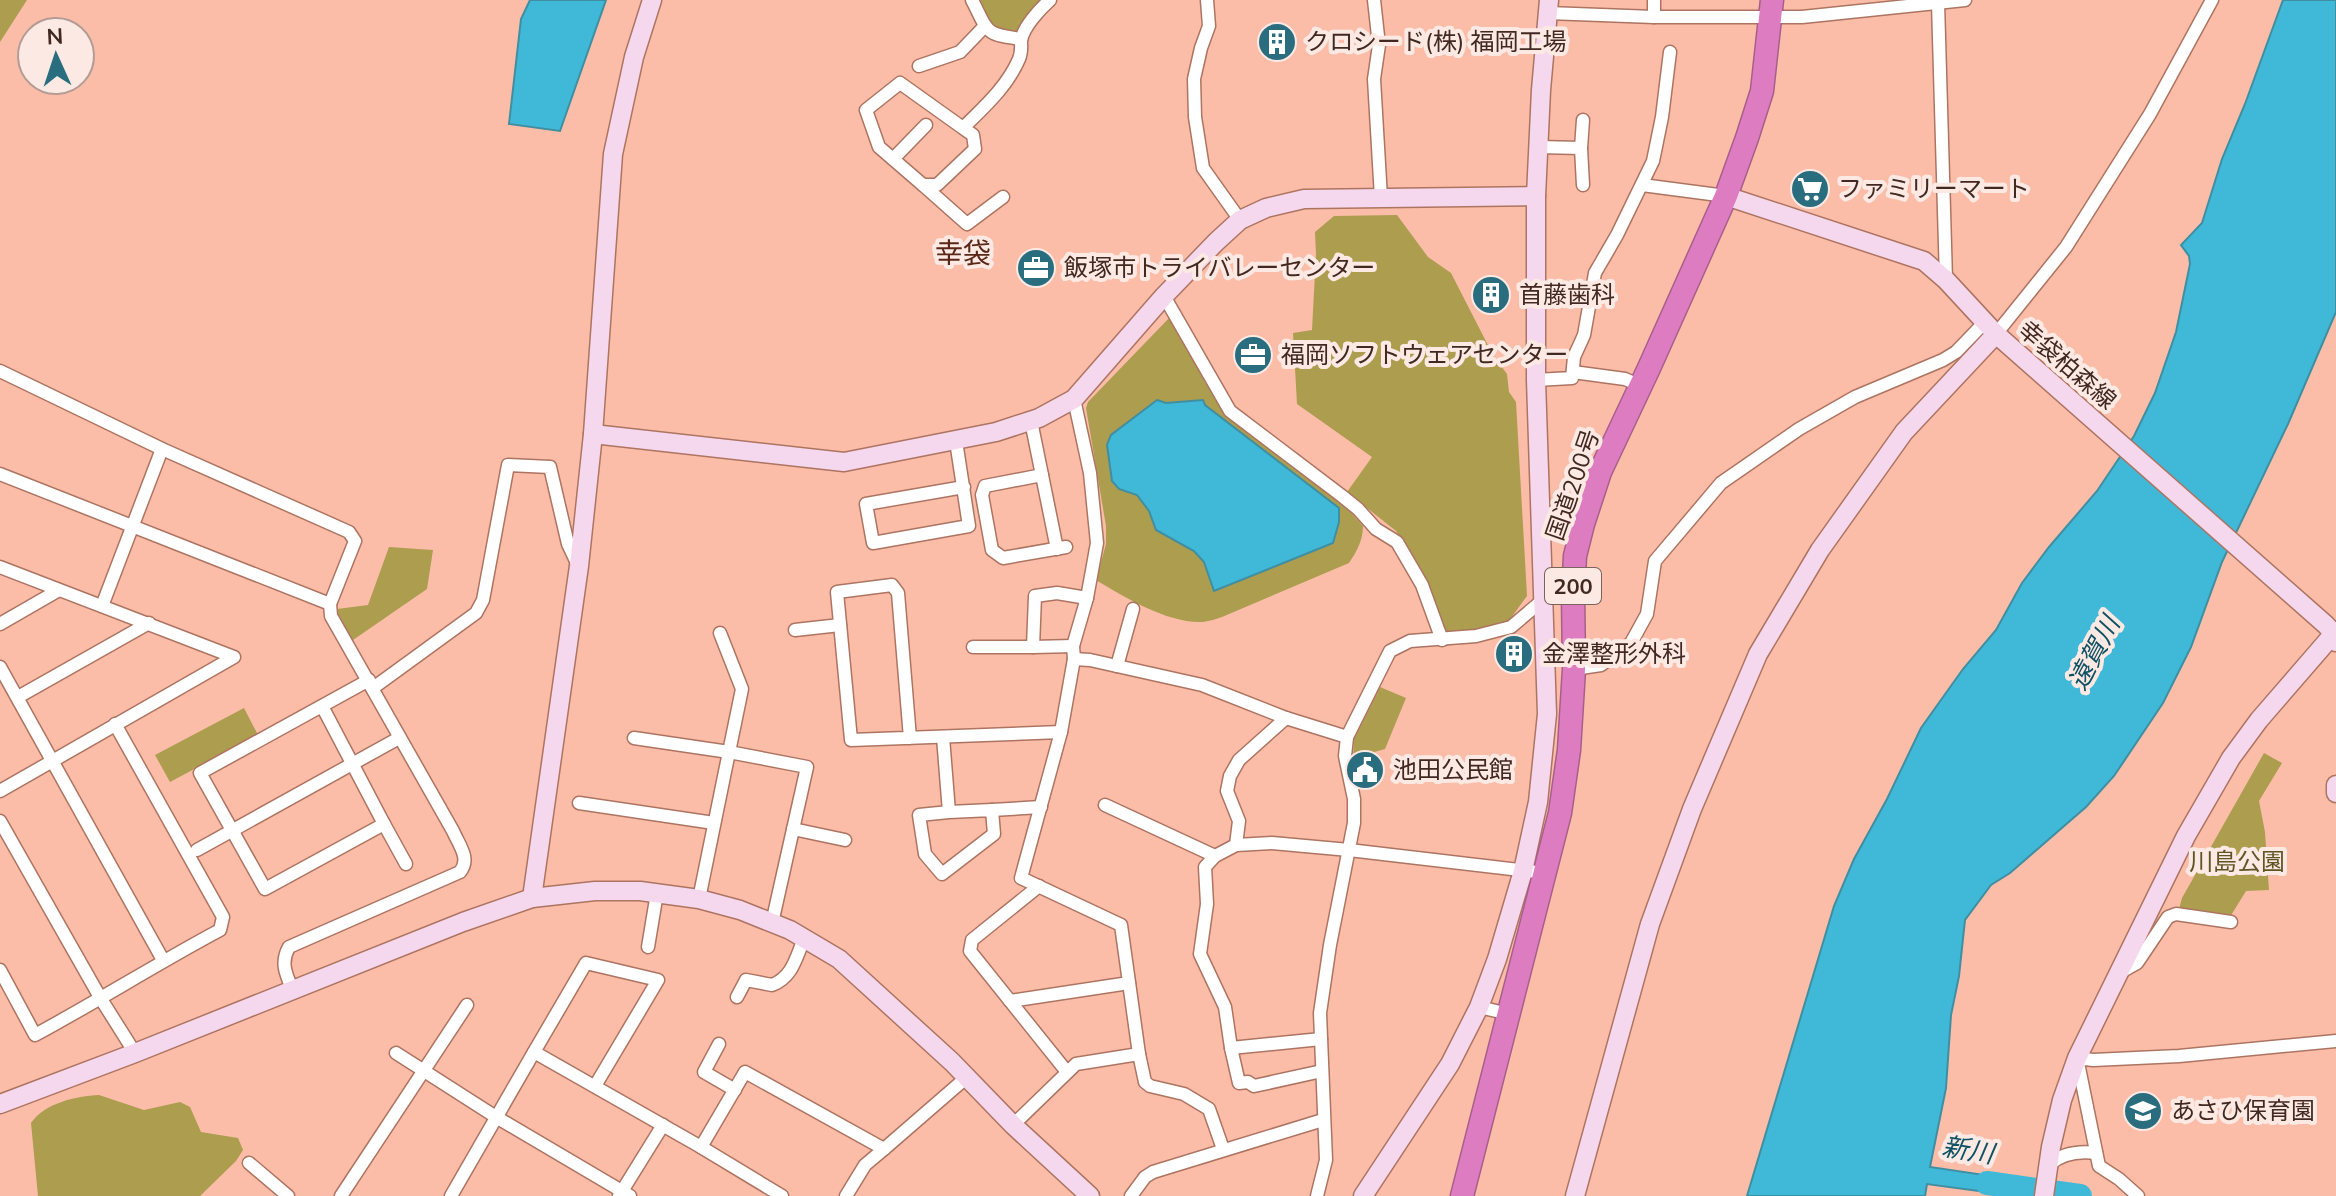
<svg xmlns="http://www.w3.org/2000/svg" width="2336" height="1196" font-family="Mulish,'Noto Sans JP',sans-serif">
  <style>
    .green { fill: #ac9d4f }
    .water { fill: #40b9d8; stroke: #408ea1; stroke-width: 2 }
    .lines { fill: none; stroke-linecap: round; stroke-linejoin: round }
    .river { stroke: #40b9d8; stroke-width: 24 }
    .street-casing { stroke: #ad7461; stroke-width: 15 }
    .secondary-casing { stroke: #ad7461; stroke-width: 21 }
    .highway-casing { stroke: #a75f8a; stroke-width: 25 }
    .street { stroke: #fff; stroke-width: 12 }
    .secondary { stroke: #f5d8ed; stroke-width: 18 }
    .highway { stroke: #de7cc2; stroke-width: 22 }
    .labels { text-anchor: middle; stroke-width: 8; stroke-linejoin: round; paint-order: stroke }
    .shield { fill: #fde9e3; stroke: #79635b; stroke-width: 2 }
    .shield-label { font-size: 22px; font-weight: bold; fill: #412921 }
    .poi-label { font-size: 24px; fill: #412921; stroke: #fde9e3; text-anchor: start }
    .street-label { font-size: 24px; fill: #412921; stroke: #fde9e3 }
    .park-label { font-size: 24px; fill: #5e5525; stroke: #fde9e3 }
    .water-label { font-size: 26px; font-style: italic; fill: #0e5263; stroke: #fde9e3 }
    .quarter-label { font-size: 28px; fill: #592717; stroke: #fde9e3 }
  </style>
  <rect width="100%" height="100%" fill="#fbbda8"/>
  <!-- green -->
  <g class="green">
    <path d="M 0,0 L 27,0 L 0,42 Z"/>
    <path d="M 979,0 L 1040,0 L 1021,29 C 999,41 986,18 979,0 Z"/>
    <path d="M 1397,215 L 1428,257 L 1451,273 L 1493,355 L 1507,374 L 1509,392 L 1516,402 L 1527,596 L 1508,622 L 1480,632 L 1446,633 L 1415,560 L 1396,531 L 1347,492 L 1372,457 L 1297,404 L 1293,333 L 1312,330 L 1316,254 L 1315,232 L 1334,216 Z"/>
    <path d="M 1171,316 L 1223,413 L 1348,509 L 1363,526 C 1363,540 1357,551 1349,563 L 1222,617 C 1216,619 1210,621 1203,622 C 1169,624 1124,597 1096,580 L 1106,544 L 1106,526 L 1086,408 L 1088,402 Z"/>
    <path d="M 389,547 L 433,550 L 427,589 L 353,640 L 338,617 L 337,609 L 368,605 Z"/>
    <path d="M 1380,687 L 1406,698 L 1385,749 L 1353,758 L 1354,739 Z"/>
    <path d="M 244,708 L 258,735 L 170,782 L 155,755 Z"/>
    <path d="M 2264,753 L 2282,763 L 2259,801 L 2265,832 L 2269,890 L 2246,891 L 2230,917 L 2179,909 L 2182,898 Z"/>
    <path d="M 99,1095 L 144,1110 L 180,1102 L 190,1107 L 201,1132 L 238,1138 L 243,1150 L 236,1161 L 200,1196 L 38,1196 L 31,1123 C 45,1103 76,1096 99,1095 Z"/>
  </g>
  <!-- water -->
  <g class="water">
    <path d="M 530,0 L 606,0 L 560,131 L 509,124 L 521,19 Z"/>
    <path d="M 2283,0 L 2336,0 L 2336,312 L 2288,424 L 2222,562 L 2191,647 L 2163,703 L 2114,776 L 2086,807 L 2010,873 L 1991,885 L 1965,920 L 1959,976 L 1951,1015 L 1946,1088 L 1930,1167 L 2018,1180 L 2016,1196 L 1927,1184 L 1925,1196 L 1747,1196 L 1834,906 L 1854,859 L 1887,799 L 1921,728 L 1963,669 L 1996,630 L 2022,583 L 2049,547 L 2097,491 L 2134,436 L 2155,393 L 2176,332 L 2190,264 L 2189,256 L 2181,245 L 2202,223 L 2222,159 L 2245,104 Z"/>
    <path d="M 1157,400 L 1166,403 L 1203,400 L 1205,405 L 1339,508 L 1339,522 L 1333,543 L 1214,591 L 1204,562 L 1194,551 L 1156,530 L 1149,511 L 1137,495 L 1119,489 L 1112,481 L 1107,445 L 1111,435 Z"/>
  </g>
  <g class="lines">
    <!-- river -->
    <path class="river" d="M 1987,1183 L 2080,1196"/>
    <!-- street casing -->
    <g class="street-casing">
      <g id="street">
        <path d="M 972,0 C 989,33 984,34 1021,39"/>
        <path d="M 1207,0 L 1209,26 L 1201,48 L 1194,79 L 1195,117 L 1203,168 L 1240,220"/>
        <path d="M 1374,0 L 1379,45 L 1374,79 L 1381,198"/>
        <path d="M 1654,0 L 1654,17"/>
        <path d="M 1938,3 L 1946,280"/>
        <path d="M 1548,13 L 1654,17 L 1802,17 L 1965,0"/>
        <path d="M 919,66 L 960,52 L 985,26"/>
        <path d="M 963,128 L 900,83 L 866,110 L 879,147 L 923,185 L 937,185 L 975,149 L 973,135 L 963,128 C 984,107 1007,87 1019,59 C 1022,52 1021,48 1021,41 C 1023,27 1040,9 1050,0"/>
        <path d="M 1538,147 L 1581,148 L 1583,185"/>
        <path d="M 1581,148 L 1583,120"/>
        <path d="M 893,159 L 926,125"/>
        <path d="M 923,185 L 967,224 L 1003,197"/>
        <path d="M 1642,185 L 1726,196"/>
        <path d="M 1164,296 L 1230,411 L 1342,496 L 1358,509 L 1376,529 L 1397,542 L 1422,585 L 1442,640"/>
        <path d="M 1996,334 L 2066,247 L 2150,114 L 2212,0"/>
        <path d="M 0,371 L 162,449 L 349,532 L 355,541 L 330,604 L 331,616 L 453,831 C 459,845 471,859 460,872 L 289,947 C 280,963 286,974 293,991"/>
        <path d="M 1573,372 L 1625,379 L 1641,386"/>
        <path d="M 1536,380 L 1572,378 L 1574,357 L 1584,335 L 1595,273 L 1617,235 L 1653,161 L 1662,117 L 1670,52"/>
        <path d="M 1074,399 L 1090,473 L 1097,543 L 1087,598 L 1073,646 L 1074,659 L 1061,732 L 1021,878 L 1121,925 L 1139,1054 L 1145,1082 L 1150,1086 L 1184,1094 L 1209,1109 L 1223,1149"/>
        <path d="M 1031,421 L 1057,549"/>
        <path d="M 956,441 L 969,526 L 873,543 L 866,504 L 964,487"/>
        <path d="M 0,474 L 330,604"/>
        <path d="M 1042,475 L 985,486 L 982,495 L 992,550 L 1003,558 L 1066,547"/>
        <path d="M 0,567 L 234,657 L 0,791"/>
        <path d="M 102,606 L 162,449"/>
        <path d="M 0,624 L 59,590"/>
        <path d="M 795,630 L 840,625"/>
        <path d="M 1073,646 L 1033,647 L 1035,596 L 1057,593 L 1087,598"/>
        <path d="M 973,647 L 1033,647"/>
        <path d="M 1074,659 L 1090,660 L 1202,685 L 1286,718 L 1347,737"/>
        <path d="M 1117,666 L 1133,609"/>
        <path d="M 0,667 L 163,960"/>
        <path d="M 1574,669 L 1601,665 L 1631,643 L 1647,614 L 1655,561 L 1721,483 L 1799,429 L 1855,397 L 1943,360 L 1956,352 L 1985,322"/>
        <path d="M 373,688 L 476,613 L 483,600 L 508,465 L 550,467 L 568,544 L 577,563"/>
        <path d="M 18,697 L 149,623"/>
        <path d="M 322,706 L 384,824 L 265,889 L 200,773 L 369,680"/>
        <path d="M 943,737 L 949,812 L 919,815 L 925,854 L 942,874 L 994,834 L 992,810 L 949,812"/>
        <path d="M 634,738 L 729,752 L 742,689 L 720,633"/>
        <path d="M 910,738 L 898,593 L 892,585 L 837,592 L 851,740 L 1061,732"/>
        <path d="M 579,803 L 714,823"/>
        <path d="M 1105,805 L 1215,856"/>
        <path d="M 992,810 L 1041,807"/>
        <path d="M 0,821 L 101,999 L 135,1053"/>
        <path d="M 384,824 L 406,864"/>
        <path d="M 793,829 L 845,840"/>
        <path d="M 1236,845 L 1239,821 L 1227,791 L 1230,776 L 1239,760 L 1286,718"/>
        <path d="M 197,850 L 399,738"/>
        <path d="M 1039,886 L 972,940 L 970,951 L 1067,1072"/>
        <path d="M 699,899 L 729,752 L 807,767 L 772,923"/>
        <path d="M 648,947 L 657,893"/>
        <path d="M 0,970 L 35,1035 C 98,1001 158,963 220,930 L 223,917 L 115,724"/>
        <path d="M 2121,972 L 2137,963 L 2168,917 L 2176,914 L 2231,922"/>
        <path d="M 737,997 L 746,980 L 772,985 C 793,977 796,957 804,939"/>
        <path d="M 1010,1001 L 1129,983"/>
        <path d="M 1479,1007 L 1509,1014"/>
        <path d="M 1321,1039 L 1231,1048 L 1225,1007 L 1200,954 L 1207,904 L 1205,867 L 1215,856 L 1236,845 L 1272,843 L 1349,850 L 1545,873"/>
        <path d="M 719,1044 L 704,1072 L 735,1090"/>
        <path d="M 1231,1048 L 1239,1083 L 1248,1082 L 1254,1086 L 1322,1071"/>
        <path d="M 534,1052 L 586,963 L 658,980 L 595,1086"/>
        <path d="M 396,1053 L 496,1117 L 630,1196"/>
        <path d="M 1013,1125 L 1076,1064 L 1139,1054"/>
        <path d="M 701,1147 L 745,1072 L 884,1149 L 865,1165 L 846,1196"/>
        <path d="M 884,1149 L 967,1077"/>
        <path d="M 249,1163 L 288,1196"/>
        <path d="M 2049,1165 C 2062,1153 2079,1151 2096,1153"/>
        <path d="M 341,1196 L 467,1005"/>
        <path d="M 451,1196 L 534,1052 L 701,1147 L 782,1196"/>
        <path d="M 619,1196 L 663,1125"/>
        <path d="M 1131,1196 L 1145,1177 L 1153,1172 L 1323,1120"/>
        <path d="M 1317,1196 L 1326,1160 L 1320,1013 L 1330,945 L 1354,823 L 1354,799 L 1345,756 L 1347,737 L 1390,651 L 1410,641 L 1476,636 L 1511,627 L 1544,599"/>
        <path d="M 2138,1196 L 2119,1179 L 2099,1166 L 2077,1058 L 2093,1060 L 2179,1056 L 2336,1041"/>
      </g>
    </g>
    <!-- secondary casing -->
    <g class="secondary-casing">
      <g id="secondary">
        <path d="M 1726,196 L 1924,261 L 1946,280 L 1996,334 L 2326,625 L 2334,634 L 2336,642"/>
        <path d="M 593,434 L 844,462 L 996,432 L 1039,418 L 1074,399 L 1164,296 L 1216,242 L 1240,220 L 1266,208 L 1304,199 L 1536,196"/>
        <path d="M 2336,785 L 2336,793"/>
        <path d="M 532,898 L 579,566 L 593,434 L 613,154 L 634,57 L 652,0"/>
        <path d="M 0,1104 L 135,1053 L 463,922 L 532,898 L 595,891 L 640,891 L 699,899 L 740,910 L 790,930 L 839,959 L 952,1062 L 1013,1125 L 1090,1196"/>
        <path d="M 1363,1196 L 1450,1064 L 1479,1007 L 1497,959 L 1523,871 L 1538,802 L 1547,714 L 1536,380 L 1536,196 L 1541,90 L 1549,0"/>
        <path d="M 1575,1196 L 1650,924 L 1692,809 L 1758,654 L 1820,550 L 1904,432 L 1996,334"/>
        <path d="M 2044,1196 L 2051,1147 L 2062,1100 L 2077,1058 L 2186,836 L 2231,758 L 2259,720 L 2336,631"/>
      </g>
    </g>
    <!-- highway casing -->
    <g class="highway-casing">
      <path id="highway" d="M 1462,1196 L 1560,813 L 1569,750 L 1574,669 L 1573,593 L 1575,556 L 1583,524 L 1600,472 L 1649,368 L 1726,196 L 1747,138 L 1762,91 L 1772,0"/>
    </g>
    <!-- street -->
    <use href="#street" class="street"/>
    <!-- secondary -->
    <use href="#secondary" class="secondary"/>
    <!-- highway -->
    <use href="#highway" class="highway"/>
  </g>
  <!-- icons -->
  <defs>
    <g id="building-disc" transform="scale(2)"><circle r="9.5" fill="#2a6d7f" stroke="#fde9e3"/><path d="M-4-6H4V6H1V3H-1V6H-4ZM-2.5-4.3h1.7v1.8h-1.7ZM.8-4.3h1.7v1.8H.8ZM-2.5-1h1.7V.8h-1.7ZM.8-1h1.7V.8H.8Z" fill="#fff"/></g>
    <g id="supermarket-disc" transform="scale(2)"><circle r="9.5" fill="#2a6d7f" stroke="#fde9e3"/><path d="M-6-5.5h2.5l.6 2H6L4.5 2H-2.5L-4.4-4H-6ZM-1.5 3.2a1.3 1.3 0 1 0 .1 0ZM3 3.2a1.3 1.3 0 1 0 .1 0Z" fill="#fff"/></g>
    <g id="office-disc" transform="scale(2)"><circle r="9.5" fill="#2a6d7f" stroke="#fde9e3"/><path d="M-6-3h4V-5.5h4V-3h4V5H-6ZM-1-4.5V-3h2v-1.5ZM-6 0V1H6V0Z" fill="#fff"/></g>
    <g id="civic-disc" transform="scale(2)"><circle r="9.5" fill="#2a6d7f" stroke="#fde9e3"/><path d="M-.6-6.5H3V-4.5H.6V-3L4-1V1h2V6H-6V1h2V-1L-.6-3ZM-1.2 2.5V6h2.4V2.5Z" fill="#fff"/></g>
    <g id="school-disc" transform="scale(2)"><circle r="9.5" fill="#2a6d7f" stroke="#fde9e3"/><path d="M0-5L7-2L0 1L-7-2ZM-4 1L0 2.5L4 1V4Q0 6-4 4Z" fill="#fff"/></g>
  </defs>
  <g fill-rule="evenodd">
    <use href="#building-disc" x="1277" y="42"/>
    <use href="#supermarket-disc" x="1810" y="189"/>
    <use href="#office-disc" x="1036" y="268"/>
    <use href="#building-disc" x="1491" y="295"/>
    <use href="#office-disc" x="1253" y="355"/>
    <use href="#building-disc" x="1514" y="654"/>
    <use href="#civic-disc" x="1365" y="770"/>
    <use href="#school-disc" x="2143" y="1111"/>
  </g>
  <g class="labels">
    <!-- shield labels -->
    <rect class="shield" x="1545" y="568" width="56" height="36" rx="6"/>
    <g class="shield-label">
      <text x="1573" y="594">200</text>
    </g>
    <!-- poi labels -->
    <g class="poi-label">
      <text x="1305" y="50">クロシード(株) 福岡工場</text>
      <text x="1838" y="197">ファミリーマート</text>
      <text x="1064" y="276">飯塚市トライバレーセンター</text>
      <text x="1519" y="303">首藤歯科</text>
      <text x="1281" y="363">福岡ソフトウェアセンター</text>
      <text x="1542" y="662">金澤整形外科</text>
      <text x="1393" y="778">池田公民館</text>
      <text x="2171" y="1119">あさひ保育園</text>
    </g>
    <!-- street labels -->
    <g class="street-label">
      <text transform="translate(2067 365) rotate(41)" y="8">幸袋柏森線</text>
      <text transform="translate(1573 485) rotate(-71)" y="8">国道200号</text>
    </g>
    <!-- park labels -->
    <g class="park-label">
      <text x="2237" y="870">川島公園</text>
    </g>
    <!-- water labels -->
    <g class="water-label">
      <text transform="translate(2094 653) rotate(-62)" y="9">遠賀川</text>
      <text transform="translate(1968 1150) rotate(9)" y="9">新川</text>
    </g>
    <!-- quarter labels -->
    <g class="quarter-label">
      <text x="963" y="263">幸袋</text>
    </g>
  </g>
  <!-- north arrow -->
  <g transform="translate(56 56) rotate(357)"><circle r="38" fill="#fde9e3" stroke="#b29c95" stroke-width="2"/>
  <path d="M0-6L14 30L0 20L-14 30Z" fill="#2a6d7f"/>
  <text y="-12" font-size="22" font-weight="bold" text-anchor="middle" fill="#412921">N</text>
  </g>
</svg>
